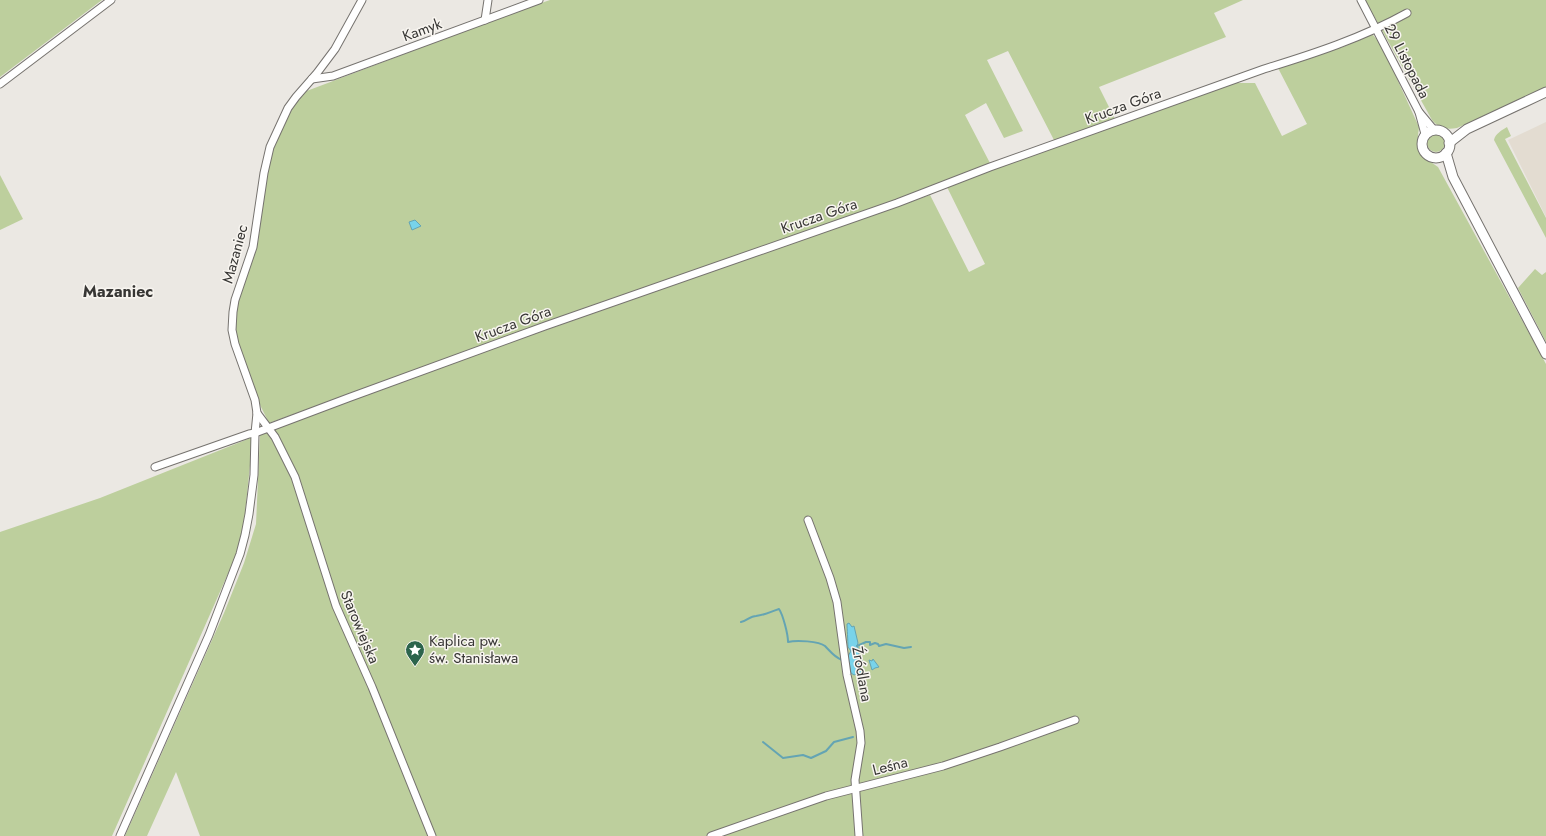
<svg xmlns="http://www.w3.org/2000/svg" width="1546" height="836" font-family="Jost,sans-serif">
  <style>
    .built { fill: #e3dcd1 }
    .green { fill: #bdcf9d }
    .water { fill: #78d3ea; stroke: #64a4b3 }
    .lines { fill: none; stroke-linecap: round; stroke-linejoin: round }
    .stream { stroke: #64a4b3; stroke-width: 2 }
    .minor-casing { stroke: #76736f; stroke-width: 9 }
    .major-casing { stroke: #76736f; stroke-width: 11 }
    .minor { stroke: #fff; stroke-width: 7 }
    .major { stroke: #fff; stroke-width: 9 }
    .labels { text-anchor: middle; stroke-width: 3; stroke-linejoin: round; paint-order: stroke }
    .street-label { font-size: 15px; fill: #373634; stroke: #f8f5f0 }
    .poi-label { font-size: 15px; fill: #373634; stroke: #f8f5f0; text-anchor: start }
    .neighbourhood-label { font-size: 16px; font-weight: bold; fill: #373634; stroke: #f8f5f0 }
  </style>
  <rect width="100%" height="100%" fill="#ebe8e3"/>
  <!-- built -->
  <path class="built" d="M 1546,122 L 1546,217 L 1508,140 Z"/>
  <!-- green -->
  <g class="green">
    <path d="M 0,0 L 102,0 L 0,77 Z"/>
    <path d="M 550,0 L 1243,0 L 1214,13 L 1226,37 L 1099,87 L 1116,121 L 1055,142 L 1008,51 L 987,60 L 1023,131 L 1004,138 L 986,103 L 965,115 L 991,165 L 865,213 L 544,325 L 269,423 L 259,403 L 238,345 L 235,329 L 235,312 L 258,242 L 267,173 L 273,146 L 285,120 L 301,96 L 304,92 L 518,11 Z"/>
    <path d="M 1365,0 L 1546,0 L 1546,88 L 1457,128 C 1446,130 1439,128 1432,120 Z"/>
    <path d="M 1370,35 L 1373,35 L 1382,46 L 1419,127 L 1417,144 L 1419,150 L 1422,156 L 1438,167 L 1546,364 L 1546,836 L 200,836 L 176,772 L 147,836 L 125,836 L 224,613 L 244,563 L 256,524 L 260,435 L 284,422 L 930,195 L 969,272 L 985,264 L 947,187 L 990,169 L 1234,83 L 1255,83 L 1282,136 L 1307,124 L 1278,68 L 1343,47 Z"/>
    <path d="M 1507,127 L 1511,136 L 1505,139 L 1546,218 L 1546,238 L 1494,140 C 1495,134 1502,130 1507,127 Z"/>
    <circle cx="1436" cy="143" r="9"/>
    <path d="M 0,175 L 23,219 L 0,230 Z"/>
    <path d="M 1535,269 L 1542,275 L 1546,272 L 1546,342 L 1518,288 Z"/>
    <path d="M 253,437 L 242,542 L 112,836 L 0,836 L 0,532 L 100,498 Z"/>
  </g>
  <!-- water -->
  <g class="water">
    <path d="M 415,220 L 421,226 L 412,230 L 409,222 Z"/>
    <path d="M 849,623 L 852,627 L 854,626 L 858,643 L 857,646 L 859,649 L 859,659 L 862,660 L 862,662 L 859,662 L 859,665 L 863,666 L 860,668 L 865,673 L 863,677 L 860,674 L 859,676 L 857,674 L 854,675 L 851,673 L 848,656 L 851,651 L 848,647 C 848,641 847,628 847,624 Z"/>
    <path d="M 873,659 L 879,667 L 875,668 L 872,670 L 869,660 L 872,661 Z"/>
  </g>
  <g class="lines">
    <!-- stream -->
    <g class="stream">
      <path d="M 741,622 C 747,621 750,616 756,616 C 765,615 770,612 779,609 C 783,615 788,634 788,642 C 796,640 819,641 825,646 C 831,652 834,657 842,660"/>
      <path d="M 857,646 L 866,642 L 870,642 L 870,645 L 875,643 L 878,644 L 879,646 L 886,644 L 904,648 L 911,647"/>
      <path d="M 763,742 L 783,758 L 803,755 L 811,758 L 826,751 L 834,742 L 853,737"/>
    </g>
    <!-- minor casing -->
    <g class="minor-casing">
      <g id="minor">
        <path d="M 1361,0 L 1419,112 L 1434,130"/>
        <path d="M 485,20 L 488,0"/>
        <path d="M 312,79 L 333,76 L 539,0"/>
        <path d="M 0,84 L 111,0"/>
        <path d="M 1419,112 L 1425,134"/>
        <path d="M 257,413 L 275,437 L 295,477 L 336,606 L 372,687 L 432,836"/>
        <path d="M 155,467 L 249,434 L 255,433 L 348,398 L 545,326 L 897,203 L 990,167 L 1264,69 C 1313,54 1362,38 1407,13"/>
        <path d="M 808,520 L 830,578 L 837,602 L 847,675 L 860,731 L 861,743 L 855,780 L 859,836"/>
        <path d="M 120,836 L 209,635 L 240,554 L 245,535 L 249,514 L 254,475 L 255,433 L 257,413 L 255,400 L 235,344 L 232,330 L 233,312 L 235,300 L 253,247 L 264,173 L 270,147 L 288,108 L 296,97 L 317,73 L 335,49 L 362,0"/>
        <path d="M 711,836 L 826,796 L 943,766 L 1000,747 L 1075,720"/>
      </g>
    </g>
    <!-- major casing -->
    <g class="major-casing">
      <g id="major">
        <circle cx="1436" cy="144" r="14"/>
        <path d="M 1449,143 L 1467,129 L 1546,92"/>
        <path d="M 1446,153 L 1453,177 L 1546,354"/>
      </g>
    </g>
    <!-- minor -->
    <use href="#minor" class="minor"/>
    <!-- major -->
    <use href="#major" class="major"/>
  </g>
  <!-- icons -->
  <defs>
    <g id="sight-pin" transform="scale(1)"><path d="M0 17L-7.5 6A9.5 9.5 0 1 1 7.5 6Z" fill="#2c644c" stroke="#f8f5f0"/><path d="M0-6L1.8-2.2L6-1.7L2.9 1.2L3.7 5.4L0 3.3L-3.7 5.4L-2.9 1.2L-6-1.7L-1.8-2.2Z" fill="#fff"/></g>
  </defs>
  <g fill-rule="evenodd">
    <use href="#sight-pin" x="415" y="650"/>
  </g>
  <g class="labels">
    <!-- street labels -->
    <g class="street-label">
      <text transform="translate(422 30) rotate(-20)" y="5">Kamyk</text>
      <text transform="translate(1407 61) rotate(63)" y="5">29 Listopada</text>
      <text transform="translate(1123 106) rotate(-20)" y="5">Krucza Góra</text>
      <text transform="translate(819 216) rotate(-19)" y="5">Krucza Góra</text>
      <text transform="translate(235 254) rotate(-75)" y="5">Mazaniec</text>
      <text transform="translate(513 324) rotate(-20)" y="5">Krucza Góra</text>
      <text transform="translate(360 627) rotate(67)" y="5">Starowiejska</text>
      <text transform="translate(862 674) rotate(80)" y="5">Źródlana</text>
      <text transform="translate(890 766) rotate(-14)" y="5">Leśna</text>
    </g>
    <!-- poi labels -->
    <g class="poi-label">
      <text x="429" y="646">Kaplica pw.<tspan x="429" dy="17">św. Stanisława</tspan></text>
    </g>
    <!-- neighbourhood labels -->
    <g class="neighbourhood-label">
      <text x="118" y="297">Mazaniec</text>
    </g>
  </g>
</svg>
